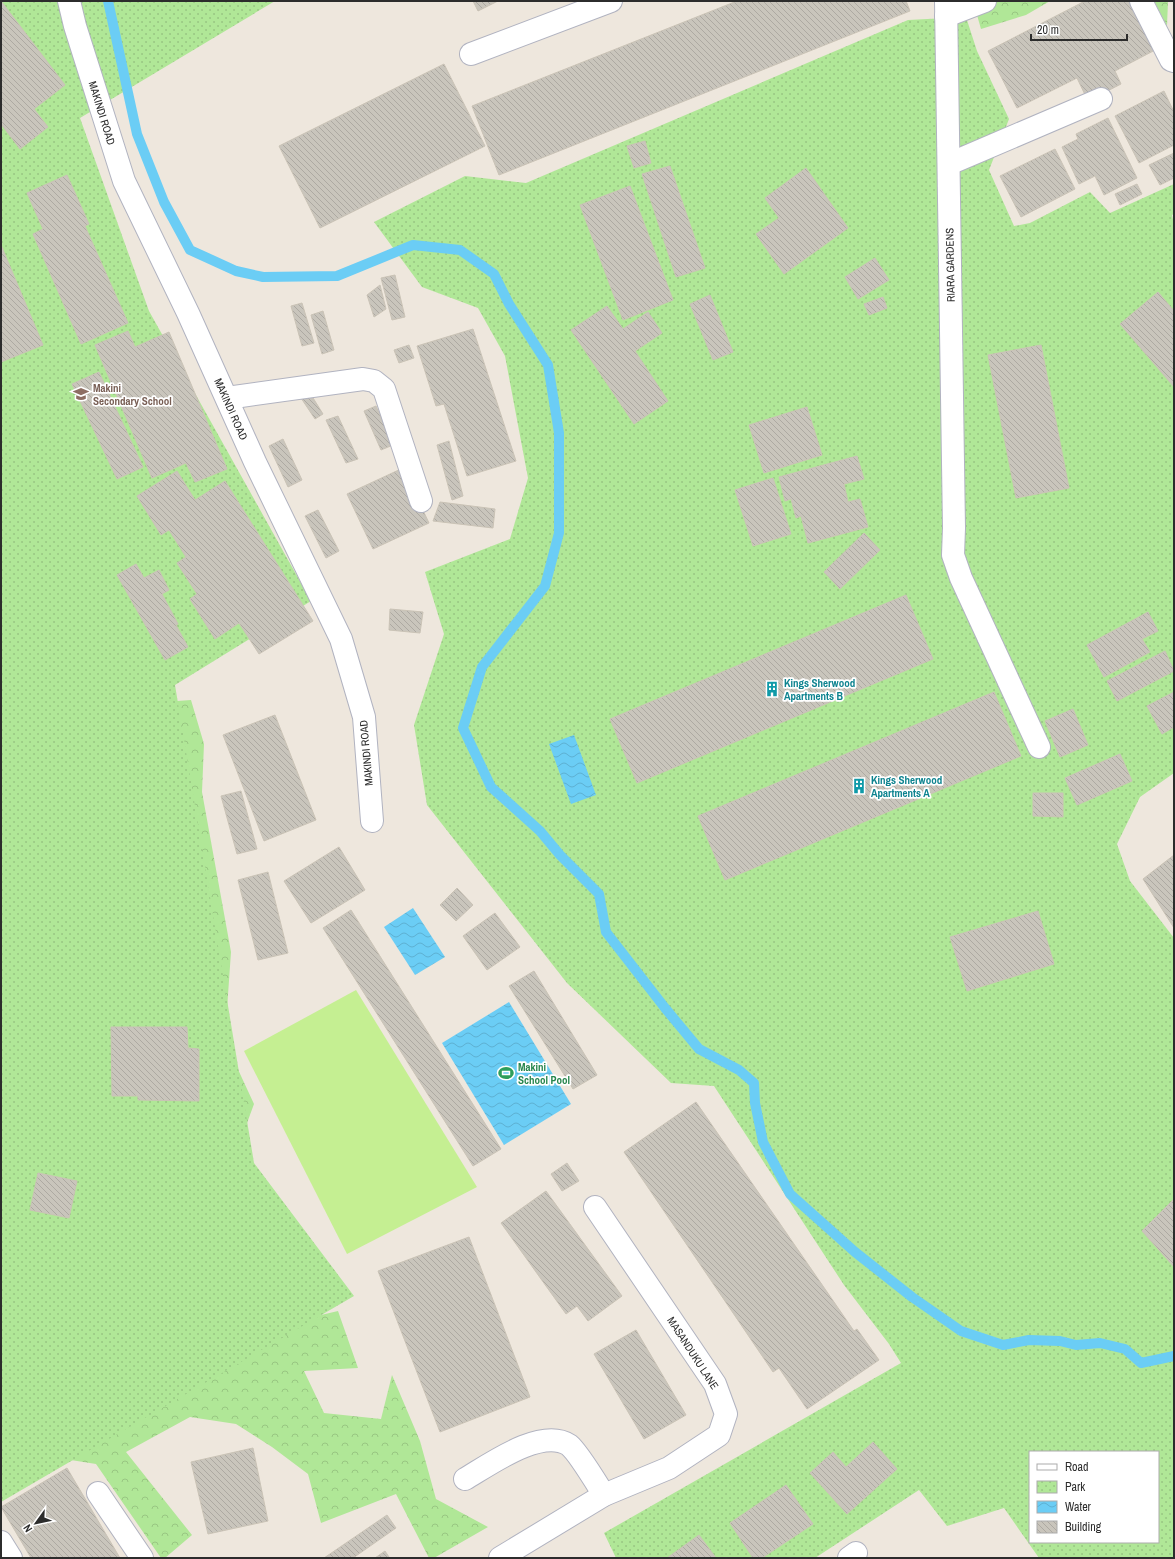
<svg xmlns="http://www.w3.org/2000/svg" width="1175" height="1559" font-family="'Archivo Narrow',sans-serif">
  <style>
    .forest { fill: url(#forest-crowns) }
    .park { fill: url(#park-dots); fill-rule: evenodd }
    .pitch { fill: #c5ef92 }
    .water { fill: url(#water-waves) }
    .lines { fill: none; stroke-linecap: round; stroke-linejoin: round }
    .stream { stroke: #6bcdf5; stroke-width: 10 }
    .building { fill: url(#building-back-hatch); stroke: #cac3b6 }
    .minor-casing { stroke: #b1b3c0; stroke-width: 24 }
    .minor { stroke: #fff; stroke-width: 22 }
    .labels { text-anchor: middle; stroke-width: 3.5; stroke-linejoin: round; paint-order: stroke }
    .street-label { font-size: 11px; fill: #2c2c2c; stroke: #fff }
    .education-label { font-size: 11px; font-weight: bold; fill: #785e54; stroke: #fff; text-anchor: start }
    .culture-label { font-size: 11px; font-weight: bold; fill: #0d838f; stroke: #fff; text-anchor: start }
    .leisure-label { font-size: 11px; font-weight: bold; fill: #27864d; stroke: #fff; text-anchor: start }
  </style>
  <defs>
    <pattern id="forest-crowns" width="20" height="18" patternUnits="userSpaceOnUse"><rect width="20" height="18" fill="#b0e797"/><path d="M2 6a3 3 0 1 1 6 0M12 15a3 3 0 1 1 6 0" fill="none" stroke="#98c682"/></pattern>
    <pattern id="park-dots" width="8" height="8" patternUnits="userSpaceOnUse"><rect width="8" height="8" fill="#b0e797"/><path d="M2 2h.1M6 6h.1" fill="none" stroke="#98c682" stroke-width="1.8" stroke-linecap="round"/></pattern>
    <pattern id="water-waves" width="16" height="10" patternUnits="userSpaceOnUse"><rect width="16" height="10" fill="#6bcdf5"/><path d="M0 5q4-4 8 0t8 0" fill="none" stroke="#5db0d2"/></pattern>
    <pattern id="building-back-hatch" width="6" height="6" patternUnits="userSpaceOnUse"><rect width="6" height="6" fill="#c9c5bc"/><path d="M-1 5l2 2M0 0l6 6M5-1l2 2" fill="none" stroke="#ada9a2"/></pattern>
  </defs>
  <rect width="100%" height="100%" fill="#eee7dd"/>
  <!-- forest -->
  <g class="forest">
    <path d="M 973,1 L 1050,1 L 1026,15 L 981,29 Z"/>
    <path d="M 1154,1 L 1168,1 L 1167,26 Z"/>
    <path d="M 191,700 L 204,744 L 202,792 L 231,952 L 227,1009 L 229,1050 L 254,1104 L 229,1172 L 270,1327 L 338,1311 L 358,1368 L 304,1371 L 324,1413 L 381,1419 L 392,1375 L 420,1441 L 436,1499 L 488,1527 L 434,1558 L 429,1558 L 396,1494 L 321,1523 L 308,1474 L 272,1447 L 236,1424 L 190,1417 L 126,1452 L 192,1535 L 165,1558 L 161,1558 L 96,1464 L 33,1454 L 1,724 L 135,704 Z"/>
  </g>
  <!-- park -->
  <g class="park">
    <path d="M 1,1 L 275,1 L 80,118 L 149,311 L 311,601 L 175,685 L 254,1163 L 354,1296 L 1,1502 Z"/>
    <path d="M 966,17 L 977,51 L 1009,119 L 989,170 L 1014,226 L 1030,223 L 1090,192 L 1110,213 L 1174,184 L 1174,214 L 1172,215 L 1174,224 L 1174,773 L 1140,797 L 1117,844 L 1130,881 L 1174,938 L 1174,1558 L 1039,1558 L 1004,1508 L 947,1526 L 919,1490 L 815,1558 L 616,1558 L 604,1533 L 901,1363 L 889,1344 L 844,1285 L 714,1086 L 671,1083 L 567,983 L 427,805 L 414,725 L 444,634 L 425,572 L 510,539 L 528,478 L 505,356 L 478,308 L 422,287 L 374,222 L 465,176 L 526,183 L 908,20 ZM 1030,1452 L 1158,1452 L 1158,1542 L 1030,1542 Z"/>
  </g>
  <!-- pitch -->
  <path class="pitch" d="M 356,990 L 477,1187 L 347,1254 L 244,1051 Z"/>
  <!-- water -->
  <g class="water">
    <path d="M 574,735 L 596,795 L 571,804 L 549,744 Z"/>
    <path d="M 413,908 L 445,957 L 415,975 L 384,927 Z"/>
    <path d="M 509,1002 L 571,1104 L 504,1145 L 442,1043 Z"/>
  </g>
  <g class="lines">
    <!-- stream -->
    <path class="stream" d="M 108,1 L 137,134 L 164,202 L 190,250 L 236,271 L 263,277 L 337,276 L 413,245 L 460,250 L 494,274 L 509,304 L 548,365 L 559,433 L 559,533 L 545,586 L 482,667 L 463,728 L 491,787 L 540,831 L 560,855 L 599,894 L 606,932 L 665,1008 L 699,1049 L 739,1070 L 754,1083 L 755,1103 L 763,1142 L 790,1194 L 855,1252 L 912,1297 L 961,1331 L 1003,1345 L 1029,1340 L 1060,1341 L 1076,1345 L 1100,1343 L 1125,1349 L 1141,1363 L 1174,1356"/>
  </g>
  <!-- building -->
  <g class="building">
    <path d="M 1,1 L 65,85 L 34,109 L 48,127 L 20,149 L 1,124 Z"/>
    <path d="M 473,1 L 498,1 L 478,11 Z"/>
    <path d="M 737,1 L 906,1 L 910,11 L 499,175 L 472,106 Z"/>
    <path d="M 1085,1 L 1132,1 L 1157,49 L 1115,71 L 1121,84 L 1088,101 L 1077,78 L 1017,108 L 988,51 Z"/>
    <path d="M 444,64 L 485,146 L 320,228 L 279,146 Z"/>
    <path d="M 1164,91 L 1174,112 L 1174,145 L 1139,163 L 1115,116 Z"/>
    <path d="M 1108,118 L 1137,178 L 1104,195 L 1095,176 L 1079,184 L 1062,147 L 1078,139 L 1076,134 Z"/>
    <path d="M 645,141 L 651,163 L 634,168 L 627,146 Z"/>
    <path d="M 1055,149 L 1075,189 L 1021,217 L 1000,176 Z"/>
    <path d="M 1174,153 L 1174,178 L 1160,185 L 1149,165 Z"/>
    <path d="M 670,166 L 705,268 L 676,277 L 642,174 Z"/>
    <path d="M 806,168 L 848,228 L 784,274 L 756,234 L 779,218 L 765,198 Z"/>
    <path d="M 67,175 L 89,224 L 85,226 L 128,323 L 81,344 L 33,234 L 43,229 L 27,193 Z"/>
    <path d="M 1137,184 L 1142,194 L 1120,205 L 1115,194 Z"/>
    <path d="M 630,186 L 673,300 L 623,320 L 580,205 Z"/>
    <path d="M 1,245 L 43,345 L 1,362 Z"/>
    <path d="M 875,258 L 889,280 L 858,299 L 845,277 Z"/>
    <path d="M 395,275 L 405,317 L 392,320 L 381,278 Z"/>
    <path d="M 380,285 L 386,309 L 374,317 L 367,295 Z"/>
    <path d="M 1158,292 L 1174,311 L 1174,387 L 1120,324 Z"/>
    <path d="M 710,295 L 733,352 L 713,360 L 690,304 Z"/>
    <path d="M 883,297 L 887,308 L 869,315 L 864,304 Z"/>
    <path d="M 302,303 L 314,343 L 302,346 L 291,306 Z"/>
    <path d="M 607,306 L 623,329 L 648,312 L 662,333 L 635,351 L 668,401 L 634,424 L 571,330 Z"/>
    <path d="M 323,311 L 334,350 L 322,354 L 311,315 Z"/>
    <path d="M 473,329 L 516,461 L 467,476 L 444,404 L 436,406 L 417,346 Z"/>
    <path d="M 128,331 L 135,347 L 169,332 L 227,469 L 195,482 L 186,463 L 152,478 L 95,345 Z"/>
    <path d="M 409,345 L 414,358 L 399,363 L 394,350 Z"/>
    <path d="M 1041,345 L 1069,488 L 1016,498 L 988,355 Z"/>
    <path d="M 99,372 L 143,467 L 117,479 L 72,384 Z"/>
    <path d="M 310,393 L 323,414 L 315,419 L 301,398 Z"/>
    <path d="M 376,406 L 393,445 L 381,450 L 364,411 Z"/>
    <path d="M 807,407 L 822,455 L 764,473 L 749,425 Z"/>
    <path d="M 338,416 L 358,459 L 346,463 L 326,420 Z"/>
    <path d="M 283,439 L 302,480 L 288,487 L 269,446 Z"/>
    <path d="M 449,441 L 463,496 L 452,500 L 437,445 Z"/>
    <path d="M 857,456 L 864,479 L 844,484 L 848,502 L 860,499 L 868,527 L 808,543 L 801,516 L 796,518 L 791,499 L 785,501 L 779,477 Z"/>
    <path d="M 403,468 L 429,523 L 373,549 L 347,494 Z"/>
    <path d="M 177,471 L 195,500 L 225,481 L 313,621 L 259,654 L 239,623 L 215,639 L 190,599 L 197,594 L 177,563 L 186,557 L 169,530 L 161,535 L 137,496 Z"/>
    <path d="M 773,478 L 791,534 L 753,546 L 735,490 Z"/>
    <path d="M 440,502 L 495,509 L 493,528 L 433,521 Z"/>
    <path d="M 318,510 L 339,551 L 326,558 L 305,516 Z"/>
    <path d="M 864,533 L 880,550 L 840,589 L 824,572 Z"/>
    <path d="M 136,564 L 144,578 L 159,570 L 169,590 L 162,594 L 178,624 L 176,625 L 188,647 L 165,660 L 117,575 Z"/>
    <path d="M 906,595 L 933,659 L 637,783 L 610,719 Z"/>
    <path d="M 390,609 L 423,612 L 420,633 L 389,630 Z"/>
    <path d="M 1148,612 L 1158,631 L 1142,639 L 1150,652 L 1104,677 L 1087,645 Z"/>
    <path d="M 1165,651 L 1174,671 L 1117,701 L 1107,681 Z"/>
    <path d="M 994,692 L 1021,756 L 725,880 L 698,816 Z"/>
    <path d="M 1174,692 L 1174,727 L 1162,734 L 1147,706 Z"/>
    <path d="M 1073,709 L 1088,745 L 1060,757 L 1045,721 Z"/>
    <path d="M 275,715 L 316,820 L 264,841 L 223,735 Z"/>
    <path d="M 1120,754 L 1132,781 L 1077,805 L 1065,778 Z"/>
    <path d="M 241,791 L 257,849 L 237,854 L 221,796 Z"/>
    <path d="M 1033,793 L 1063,793 L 1063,817 L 1033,816 Z"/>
    <path d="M 339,847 L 365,890 L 311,923 L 284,881 Z"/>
    <path d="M 1174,855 L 1174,928 L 1143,879 Z"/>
    <path d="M 268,872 L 288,953 L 258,960 L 238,880 Z"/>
    <path d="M 457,888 L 473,905 L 456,921 L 440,905 Z"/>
    <path d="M 351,910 L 501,1149 L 473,1166 L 323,928 Z"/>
    <path d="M 1038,911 L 1054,964 L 967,991 L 950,937 Z"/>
    <path d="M 495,913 L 520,947 L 487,970 L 463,936 Z"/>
    <path d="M 534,971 L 597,1075 L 573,1089 L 509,986 Z"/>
    <path d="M 111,1027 L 187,1027 L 188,1048 L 199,1049 L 199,1101 L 138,1100 L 138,1096 L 112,1096 Z"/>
    <path d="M 696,1102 L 854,1331 L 857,1329 L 879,1360 L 807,1409 L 779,1368 L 773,1372 L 624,1152 Z"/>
    <path d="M 567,1163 L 579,1181 L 562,1191 L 551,1174 Z"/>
    <path d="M 38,1173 L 77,1181 L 69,1218 L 30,1210 Z"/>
    <path d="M 546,1191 L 622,1296 L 588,1321 L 577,1306 L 566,1314 L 501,1223 Z"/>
    <path d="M 1174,1199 L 1174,1267 L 1142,1231 Z"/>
    <path d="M 469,1237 L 530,1397 L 440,1432 L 378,1271 Z"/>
    <path d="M 636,1330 L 686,1415 L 644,1439 L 594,1354 Z"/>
    <path d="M 873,1442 L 897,1469 L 847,1514 L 810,1473 L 833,1452 L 846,1467 Z"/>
    <path d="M 253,1448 L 268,1521 L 208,1534 L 191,1462 Z"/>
    <path d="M 67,1468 L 120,1558 L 31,1558 L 1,1507 Z"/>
    <path d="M 786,1485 L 813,1524 L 762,1558 L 753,1558 L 730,1523 Z"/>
    <path d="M 387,1515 L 396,1528 L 353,1558 L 324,1558 Z"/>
    <path d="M 699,1535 L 716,1558 L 667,1558 Z"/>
    <path d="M 385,1551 L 389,1557 L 388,1558 L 375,1558 Z"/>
  </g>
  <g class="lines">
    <!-- minor casing -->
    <g class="minor-casing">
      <g id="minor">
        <path d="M 69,1 L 75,26 L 124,181 L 188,313 L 255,462 L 341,639 L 364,717 L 372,821"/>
        <path d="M 946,1 L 954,528 L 953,555 L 961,578 L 1039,747"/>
        <path d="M 1141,1 L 1171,60 L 1174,61"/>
        <path d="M 946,16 L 985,1"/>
        <path d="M 471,54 L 611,1"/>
        <path d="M 949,164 L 1101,99"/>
        <path d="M 227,398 L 363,379 L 374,381 L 384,389 L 421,501"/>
        <path d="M 465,1479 C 489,1465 541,1427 569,1445 C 578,1452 597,1484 604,1495"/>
        <path d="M 98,1493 L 142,1558"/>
        <path d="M 1,1542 L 11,1558"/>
        <path d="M 500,1558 L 604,1495 L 669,1468 L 719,1435 L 726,1414 L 715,1384 L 595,1207"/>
        <path d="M 849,1558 L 856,1553"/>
      </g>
    </g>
    <!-- minor -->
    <use href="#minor" class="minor"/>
  </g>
  <!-- icons -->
  <defs>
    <g id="school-bare" transform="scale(1.2)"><path d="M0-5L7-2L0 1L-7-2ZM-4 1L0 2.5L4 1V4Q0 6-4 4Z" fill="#8d6e63" stroke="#fff" stroke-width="2.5" paint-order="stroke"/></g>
    <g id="building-bare" transform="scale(1.2)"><path d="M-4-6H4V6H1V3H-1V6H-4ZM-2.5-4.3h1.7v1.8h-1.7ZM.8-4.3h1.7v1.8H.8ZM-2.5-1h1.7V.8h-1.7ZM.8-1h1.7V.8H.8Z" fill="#0f9aa8" stroke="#fff" stroke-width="2.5" paint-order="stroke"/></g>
    <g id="stadium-bare" transform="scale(1.2)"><path d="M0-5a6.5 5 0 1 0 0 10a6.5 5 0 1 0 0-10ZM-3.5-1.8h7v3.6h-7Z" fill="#2e9e5b" stroke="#fff" stroke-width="2.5" paint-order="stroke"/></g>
  </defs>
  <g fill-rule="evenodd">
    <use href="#school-bare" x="81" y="394"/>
    <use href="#building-bare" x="772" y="689"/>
    <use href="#building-bare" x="859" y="786"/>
    <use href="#stadium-bare" x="506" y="1073"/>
  </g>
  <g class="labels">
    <!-- street labels -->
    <g class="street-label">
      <text transform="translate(102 113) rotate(73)" y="4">MAKINDI ROAD</text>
      <text transform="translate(950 265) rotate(-91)" y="4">RIARA GARDENS</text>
      <text transform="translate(231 409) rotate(66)" y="4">MAKINDI ROAD</text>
      <text transform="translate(366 753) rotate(-95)" y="4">MAKINDI ROAD</text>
      <text transform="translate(693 1353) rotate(57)" y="4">MASANDUKU LANE</text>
    </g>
    <!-- education labels -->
    <g class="education-label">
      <text x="93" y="392">Makini<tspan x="93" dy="13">Secondary School</tspan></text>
    </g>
    <!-- culture labels -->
    <g class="culture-label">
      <text x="784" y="687">Kings Sherwood<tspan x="784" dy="13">Apartments B</tspan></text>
      <text x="871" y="784">Kings Sherwood<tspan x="871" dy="13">Apartments A</tspan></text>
    </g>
    <!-- leisure labels -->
    <g class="leisure-label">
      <text x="518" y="1071">Makini<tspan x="518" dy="13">School Pool</tspan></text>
    </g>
  </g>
  <!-- border -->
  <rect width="1175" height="1559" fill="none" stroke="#2c2c2c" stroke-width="4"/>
  <!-- legend -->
  <rect x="1029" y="1451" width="130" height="92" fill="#ffffff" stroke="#ababab"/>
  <rect x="1037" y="1464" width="20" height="6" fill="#ffffff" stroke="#ababab"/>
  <text x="1065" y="1471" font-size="12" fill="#2c2c2c">Road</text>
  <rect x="1037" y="1481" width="20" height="12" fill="url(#park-dots)" stroke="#ababab"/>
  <text x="1065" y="1491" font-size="12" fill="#2c2c2c">Park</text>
  <rect x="1037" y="1501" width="20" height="12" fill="url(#water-waves)" stroke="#ababab"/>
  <text x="1065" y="1511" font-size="12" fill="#2c2c2c">Water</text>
  <rect x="1037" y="1521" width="20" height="12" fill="url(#building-back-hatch)" stroke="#ababab"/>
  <text x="1065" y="1531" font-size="12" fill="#2c2c2c">Building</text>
  <!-- north arrow -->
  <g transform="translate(36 1523) rotate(237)" stroke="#ffffff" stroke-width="3" paint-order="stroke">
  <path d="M0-3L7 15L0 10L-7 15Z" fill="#2c2c2c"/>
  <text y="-6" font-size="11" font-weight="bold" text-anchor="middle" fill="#2c2c2c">N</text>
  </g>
  <!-- scale -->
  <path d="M1031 34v6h96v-6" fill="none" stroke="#2c2c2c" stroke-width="2"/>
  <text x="1037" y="34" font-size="12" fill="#2c2c2c" stroke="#ffffff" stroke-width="3" paint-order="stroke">20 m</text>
</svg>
